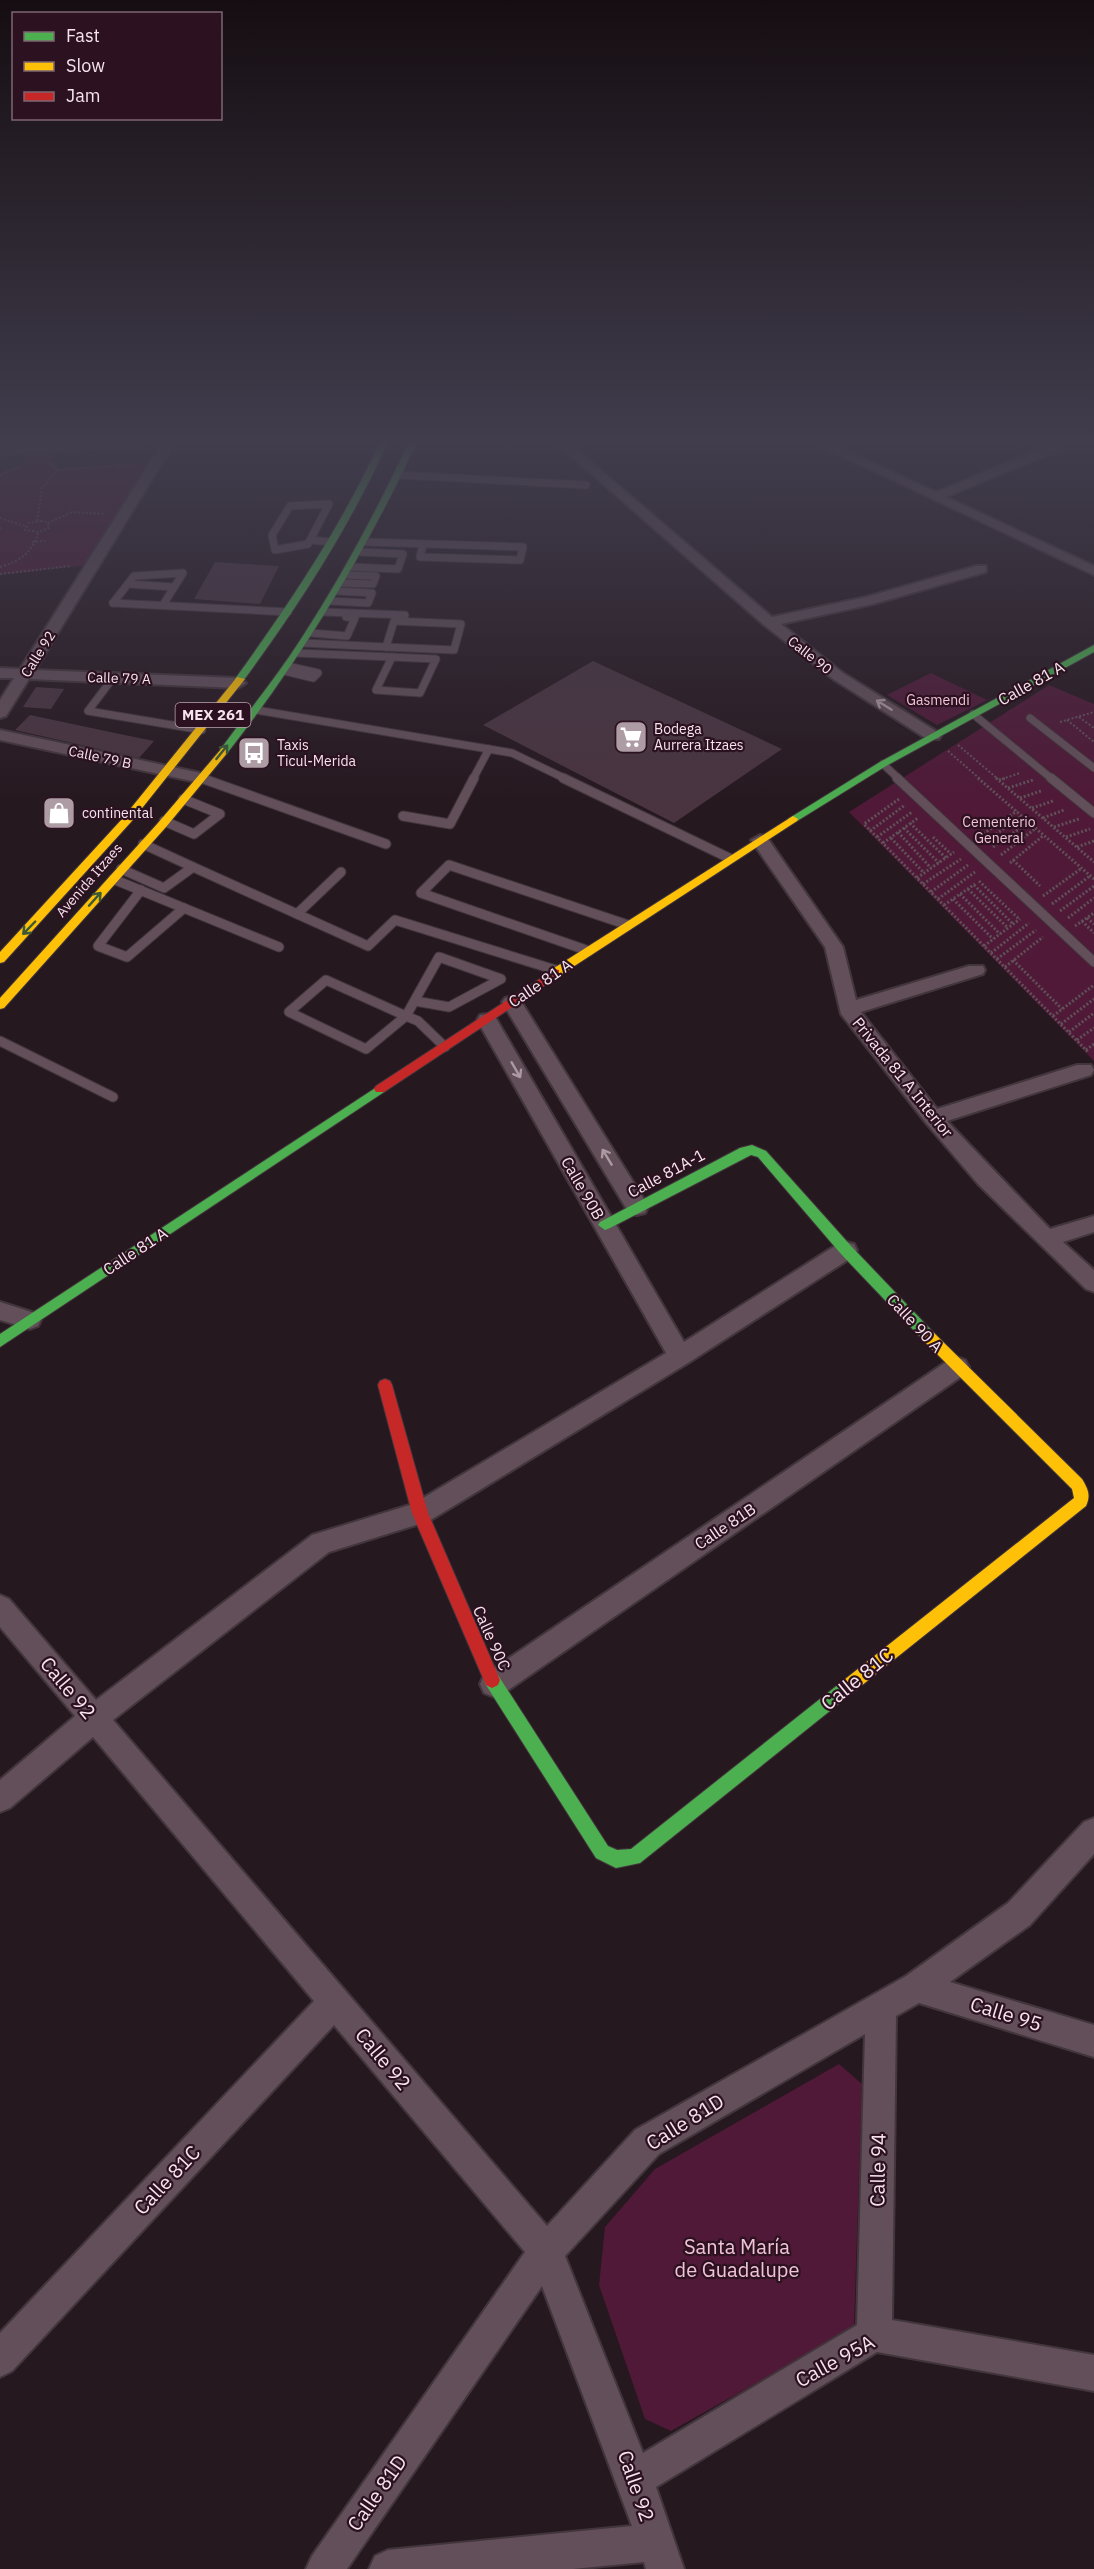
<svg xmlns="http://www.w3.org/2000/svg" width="1094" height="2569" font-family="'IBM Plex Sans',sans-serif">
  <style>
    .green { fill: #4f1937 }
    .building { fill: #493440 }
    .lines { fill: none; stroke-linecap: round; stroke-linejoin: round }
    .lane-far1-casing { stroke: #42353c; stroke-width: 9 }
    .lane-casing { stroke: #42353c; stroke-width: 11 }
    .street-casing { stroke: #42353c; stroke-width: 4 }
    .fast-casing { stroke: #42353c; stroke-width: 2 }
    .slow-casing { stroke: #42353c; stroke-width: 2 }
    .jam-casing { stroke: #42353c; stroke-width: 2 }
    .path-far1 { stroke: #605159; stroke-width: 2; stroke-dasharray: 2 2; stroke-linecap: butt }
    .path { stroke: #605159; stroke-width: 3; stroke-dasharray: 2 2; stroke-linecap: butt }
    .lane-far1 { stroke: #624f59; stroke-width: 7 }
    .lane { stroke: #624f59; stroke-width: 9 }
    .street { fill: #624f59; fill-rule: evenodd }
    .fast { fill: #4caf50; fill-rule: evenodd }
    .slow { fill: #ffc107; fill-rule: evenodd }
    .jam { fill: #c62828; fill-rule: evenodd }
    .oneway { stroke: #ac99a2 }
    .oneway2 { stroke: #3a5936 }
    .labels { text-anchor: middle; stroke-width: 4.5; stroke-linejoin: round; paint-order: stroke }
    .far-street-label { font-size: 14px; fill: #f6e3ec; stroke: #2c1220 }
    .far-park-label { font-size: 14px; fill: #f1c2d8; stroke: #2c1220 }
    .far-poi-label { font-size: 14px; fill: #f6e3ec; stroke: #2c1220; text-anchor: start }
    .shield { fill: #2c1220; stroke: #b9a4af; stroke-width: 1.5 }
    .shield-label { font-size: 15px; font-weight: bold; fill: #f6e3ec }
    .street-label { font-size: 16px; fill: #f6e3ec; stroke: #2c1220 }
    .near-street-label { font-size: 20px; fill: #f6e3ec; stroke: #2c1220 }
    .near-park-label { font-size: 20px; fill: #f1c2d8; stroke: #2c1220 }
  </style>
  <rect width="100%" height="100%" fill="#26181f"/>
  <!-- green -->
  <g class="green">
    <path d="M 58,451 L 53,461 L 62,469 L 152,463 L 88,565 L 0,575 L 0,473 L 22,464 L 28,453 Z"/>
    <path d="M 931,673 L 987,700 L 937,725 L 887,695 Z"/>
    <path d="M 1049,685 L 1094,704 L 1094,1061 L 849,812 Z"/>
    <path d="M 839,2064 L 862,2084 L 854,2328 L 671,2431 L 645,2419 L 599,2285 L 605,2227 L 655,2169 Z"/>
  </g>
  <!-- building -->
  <g class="building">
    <path d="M 215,562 L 279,566 L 260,604 L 194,599 Z"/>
    <path d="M 593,661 L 782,749 L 674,823 L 483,725 Z"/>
    <path d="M 36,687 L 64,689 L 51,709 L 23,707 Z"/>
    <path d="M 30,715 L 115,733 L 154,741 L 139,758 L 15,730 Z"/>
  </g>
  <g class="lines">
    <!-- lane-far1 casing -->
    <g class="lane-far1-casing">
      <g id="lane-far1">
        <path d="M 399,475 L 586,485"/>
        <path d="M 329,504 L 308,544 L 275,550 L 272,535 L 290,506 Z"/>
        <path d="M 310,540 L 331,542"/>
        <path d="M 366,542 L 523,547 L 520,560 L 420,557 L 423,544"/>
        <path d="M 350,567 L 398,569 L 403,554 L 360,552"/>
        <path d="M 341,583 L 373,584 L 376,576 L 346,575"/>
        <path d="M 128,584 L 174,587"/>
        <path d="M 330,601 L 368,603 L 372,593 L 336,591"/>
        <path d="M 113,603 L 288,612"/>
        <path d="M 113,603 L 134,576 L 183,573 L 163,605"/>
        <path d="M 324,612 L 405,615"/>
        <path d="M 394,621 L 461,624 L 454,650 L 386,647 Z"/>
        <path d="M 311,633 L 347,636 L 355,618 L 346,617"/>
        <path d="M 303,643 L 386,647"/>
        <path d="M 296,653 L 392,657"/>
        <path d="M 392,657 L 436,659 L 420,693 L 376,690 Z"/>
        <path d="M 284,671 L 313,678 L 318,673 L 287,666"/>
        <path d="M 113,678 L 88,711 L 202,730"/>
        <path d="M 256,710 L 512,753 L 566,779"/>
        <path d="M 973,714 L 1052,779"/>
        <path d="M 1030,718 L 1094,768"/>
        <path d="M 883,764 L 899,779"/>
        <path d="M 201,778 L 204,779"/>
        <path d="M 473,779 L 489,749"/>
      </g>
    </g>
    <!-- lane casing -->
    <g class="lane-casing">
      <g id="lane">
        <path d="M 201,778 L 386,844"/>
        <path d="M 563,778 L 729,858"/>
        <path d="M 897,778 L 1094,962"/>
        <path d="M 1051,778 L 1094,813"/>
        <path d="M 403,816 L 450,824 L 474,778"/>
        <path d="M 164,821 L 194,834 L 220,814 L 183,799"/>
        <path d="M 193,867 L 368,946 L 395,920 L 559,971"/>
        <path d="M 121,869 L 164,888 L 193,867 L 143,844"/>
        <path d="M 113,879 L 279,947"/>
        <path d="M 141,890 L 98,946 L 127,957 L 184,908"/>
        <path d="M 297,914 L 341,872"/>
        <path d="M 589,951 L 421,893 L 449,865 L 628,925"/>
        <path d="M 326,980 L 406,1016 L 366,1049 L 289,1012 Z"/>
        <path d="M 406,1016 L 418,1021 L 445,1047"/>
        <path d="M 406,1016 L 439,957 L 501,979 L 449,1007 L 415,1001"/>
        <path d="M 0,1041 L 113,1097"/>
      </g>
    </g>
    <!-- street casing -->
    <g class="street-casing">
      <g id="street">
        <path d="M 80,442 L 140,442 L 134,446 L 0,455 L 0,447 Z"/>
        <path d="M 163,442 L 175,442 L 35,670 L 238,678 L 246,683 L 238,688 L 29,679 L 6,716 L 0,718 L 0,700 L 14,678 L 0,678 L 0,668 L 20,669 Z"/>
        <path d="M 555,442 L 568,442 L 772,617 L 866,597 L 976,566 L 986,566 L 986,572 L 873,604 L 781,624 L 843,673 L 939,733 L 941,736 L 939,739 L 927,739 L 833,679 L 764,625 Z"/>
        <path d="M 812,442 L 828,442 L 936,492 L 1054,443 L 1062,443 L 1062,449 L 946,497 L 1094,566 L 1094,575 Z"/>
        <path d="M 0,730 L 201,773 L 209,778 L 201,783 L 0,740 Z"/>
        <path d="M 760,835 L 766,836 L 843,947 L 856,1000 L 969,966 L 983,966 L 985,970 L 983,974 L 861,1012 L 937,1109 L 1077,1065 L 1091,1065 L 1094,1070 L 1091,1075 L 947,1121 L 1050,1229 L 1094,1216 L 1094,1232 L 1063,1242 L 1094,1270 L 1094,1292 L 1086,1289 L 978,1184 L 926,1123 L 841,1014 L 825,947 L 751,840 Z"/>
        <path d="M 512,996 L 519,998 L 645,1201 L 648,1207 L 645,1213 L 637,1215 L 629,1213 L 502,1002 L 505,998 Z"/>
        <path d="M 487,1014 L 494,1015 L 497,1020 L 684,1342 L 838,1244 L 846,1242 L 854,1244 L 857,1250 L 854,1256 L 688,1363 L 429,1521 L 329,1552 L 113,1720 L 547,2226 L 635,2130 L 906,1976 L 1008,1903 L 1084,1822 L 1094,1818 L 1094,1854 L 1030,1925 L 950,1982 L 1094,2025 L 1094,2057 L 919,2003 L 896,2016 L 892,2320 L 1094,2355 L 1094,2391 L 877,2352 L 656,2487 L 684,2569 L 646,2569 L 644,2562 L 573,2569 L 369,2569 L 375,2556 L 388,2550 L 632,2526 L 542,2286 L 347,2569 L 306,2569 L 312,2556 L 525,2252 L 334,2025 L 12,2371 L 0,2377 L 0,2333 L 314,2001 L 93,1737 L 10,1808 L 0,1812 L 0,1780 L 75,1716 L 0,1627 L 0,1595 L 9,1599 L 96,1700 L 312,1535 L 413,1504 L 666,1353 L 477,1020 L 480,1015 ZM 865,2034 L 857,2325 L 643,2453 L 565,2256 L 659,2154 Z"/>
        <path d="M 0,1302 L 38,1314 L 41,1320 L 38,1326 L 30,1329 L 0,1320 Z"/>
        <path d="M 957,1357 L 965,1360 L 969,1367 L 965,1374 L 504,1693 L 494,1697 L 484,1693 L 480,1684 L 484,1675 L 949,1360 Z"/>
      </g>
    </g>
    <!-- fast casing -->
    <g class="fast-casing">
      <g id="fast">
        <path d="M 380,442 L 388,442 C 349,528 299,605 243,681 L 237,681 L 235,679 C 290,603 341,527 380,442 Z"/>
        <path d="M 409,442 L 417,442 C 365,553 304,655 228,752 L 222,752 L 220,750 C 247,713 276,678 301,639 C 342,576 377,510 409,442 Z"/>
        <path d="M 1094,645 L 1094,652 L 886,766 L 797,821 L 793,822 L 788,819 L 880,762 Z"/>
        <path d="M 380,1085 L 384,1086 L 386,1089 L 384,1092 L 0,1347 L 0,1334 Z"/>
        <path d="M 752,1145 L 766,1151 L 851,1246 L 934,1333 L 936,1337 L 934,1341 L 924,1341 L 841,1254 L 758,1157 L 751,1155 L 610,1228 L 605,1230 L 598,1225 L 600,1222 L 740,1148 Z"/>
        <path d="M 492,1672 L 498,1675 L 608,1846 L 617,1850 L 631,1849 L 844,1680 L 850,1677 L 856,1680 L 858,1685 L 856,1690 L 640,1863 L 616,1868 L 596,1858 L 486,1685 L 484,1680 L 486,1675 Z"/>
      </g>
    </g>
    <!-- slow casing -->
    <g class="slow-casing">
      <g id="slow">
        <path d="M 237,677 L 245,679 L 131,822 L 4,962 L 0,963 L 0,952 L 123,818 Z"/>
        <path d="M 225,747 L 228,748 L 228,752 L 166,827 L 4,1008 L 0,1009 L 0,998 L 158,823 L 222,748 Z"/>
        <path d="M 793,816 L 798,819 L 797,821 L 559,976 L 551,976 L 551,970 Z"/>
        <path d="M 929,1331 L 934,1333 L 1082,1479 C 1088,1489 1091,1495 1086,1506 L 856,1690 L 850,1693 L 844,1690 L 842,1685 L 844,1680 L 1074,1498 L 1072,1489 L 924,1341 L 922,1337 L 924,1333 Z"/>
      </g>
    </g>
    <!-- jam casing -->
    <g class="jam-casing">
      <g id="jam">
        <path d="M 555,969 L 559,970 L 559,976 L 384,1092 L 376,1092 L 374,1089 L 376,1086 Z"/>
        <path d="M 385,1379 L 390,1381 L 392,1385 L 428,1513 L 500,1680 L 498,1685 L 492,1688 L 486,1685 L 412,1513 L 378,1385 L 380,1381 Z"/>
      </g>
    </g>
    <!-- path-far1 -->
    <g class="path-far1">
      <path d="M 49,463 L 58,470 L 135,464"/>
      <path d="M 0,475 L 19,467"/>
      <path d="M 0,518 L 25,526"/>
      <path d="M 37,521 L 42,488 L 58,470"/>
      <path d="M 41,521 L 48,523 L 49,528 L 38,532 L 25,530 L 29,523 Z"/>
      <path d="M 48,523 L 72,512 L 105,514"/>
      <path d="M 0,527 L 0,531"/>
      <path d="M 32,542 L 45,541"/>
      <path d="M 0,567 C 20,561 32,553 38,533"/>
      <path d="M 0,574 L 71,566"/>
      <path d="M 1079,717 L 1094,728"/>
      <path d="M 1067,720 L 1094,742"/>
      <path d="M 1060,722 L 1094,712"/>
      <path d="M 958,745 L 998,779"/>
      <path d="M 948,751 L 980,779"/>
      <path d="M 1002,779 L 1020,773"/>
    </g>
    <!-- path -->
    <g class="path">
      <path d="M 978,778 L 1094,879"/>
      <path d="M 996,778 L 1094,862"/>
      <path d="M 999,780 L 1006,778"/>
      <path d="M 1008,788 L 1033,780"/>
      <path d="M 1020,798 L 1041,791"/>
      <path d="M 899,799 L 864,824 L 1089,1053"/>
      <path d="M 1032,808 L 1053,801"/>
      <path d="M 1043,818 L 1064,810"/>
      <path d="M 910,823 L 946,858"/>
      <path d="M 1054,827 L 1079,819"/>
      <path d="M 904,828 L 939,863"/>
      <path d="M 870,831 L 905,805"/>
      <path d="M 898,832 L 931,868"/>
      <path d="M 980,836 L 1017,811"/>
      <path d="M 877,837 L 912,812"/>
      <path d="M 933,837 L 951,854"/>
      <path d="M 1066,837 L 1090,829"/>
      <path d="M 891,838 L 924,873"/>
      <path d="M 986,841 L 1022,816"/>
      <path d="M 883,843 L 918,818"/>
      <path d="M 993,847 L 1029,822"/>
      <path d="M 1077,847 L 1094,841"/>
      <path d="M 1001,855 L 1036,828"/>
      <path d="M 1013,860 L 1040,886"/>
      <path d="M 1010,863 L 1044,835"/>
      <path d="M 917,878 L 954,852"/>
      <path d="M 979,881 L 1019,919"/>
      <path d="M 923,884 L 961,859"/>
      <path d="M 974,885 L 1013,924"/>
      <path d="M 968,889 L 1008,928"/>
      <path d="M 931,892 L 968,865"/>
      <path d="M 960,894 L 1000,934"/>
      <path d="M 1043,896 L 1082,868"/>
      <path d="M 938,899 L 975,872"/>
      <path d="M 953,899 L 993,939"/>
      <path d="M 1052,904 L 1090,876"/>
      <path d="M 944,905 L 975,884"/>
      <path d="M 1060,911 L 1094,886"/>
      <path d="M 1068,918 L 1094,898"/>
      <path d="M 1087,918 L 1094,924"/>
      <path d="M 1082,921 L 1094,933"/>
      <path d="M 1075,926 L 1094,913"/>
      <path d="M 984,946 L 1020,919"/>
      <path d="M 991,953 L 1029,923"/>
      <path d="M 997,959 L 1036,930"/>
      <path d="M 1013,960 L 1062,1009"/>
      <path d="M 1005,967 L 1043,937"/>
      <path d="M 1053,1016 L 1094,985"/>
      <path d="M 1061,1024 L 1094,999"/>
      <path d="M 1069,1032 L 1094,1013"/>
      <path d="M 1077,1040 L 1094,1028"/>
      <path d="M 1086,1050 L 1094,1044"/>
    </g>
    <!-- lane-far1 -->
    <use href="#lane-far1" class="lane-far1"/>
    <!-- lane -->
    <use href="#lane" class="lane"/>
    <!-- street -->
    <use href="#street" class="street"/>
    <!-- fast -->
    <use href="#fast" class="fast"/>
    <!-- slow -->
    <use href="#slow" class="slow"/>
    <!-- jam -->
    <use href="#jam" class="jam"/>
  </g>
  <!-- one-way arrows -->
  <defs><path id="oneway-shaft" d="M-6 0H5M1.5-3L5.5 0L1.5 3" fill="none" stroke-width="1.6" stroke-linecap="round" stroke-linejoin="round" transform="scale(1.5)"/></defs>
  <g class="oneway">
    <use href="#oneway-shaft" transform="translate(884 705) rotate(-148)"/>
    <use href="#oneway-shaft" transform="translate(516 1070) rotate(60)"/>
    <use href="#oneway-shaft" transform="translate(607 1157) rotate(-121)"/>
  </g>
  <g class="oneway2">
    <use href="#oneway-shaft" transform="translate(222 752) rotate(-51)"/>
    <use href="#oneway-shaft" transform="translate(95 899) rotate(-48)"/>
    <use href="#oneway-shaft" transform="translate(29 928) rotate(134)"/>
  </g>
  <!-- sky -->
  <linearGradient id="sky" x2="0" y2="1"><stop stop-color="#150d11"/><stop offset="0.55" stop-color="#413d4d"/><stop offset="1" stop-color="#413d4d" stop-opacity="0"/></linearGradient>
  <rect width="1094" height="802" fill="url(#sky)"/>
  <!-- icons -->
  <defs>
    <g id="supermarket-square" transform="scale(1.725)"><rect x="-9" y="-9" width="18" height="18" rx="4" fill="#ad9ca4" stroke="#2c1220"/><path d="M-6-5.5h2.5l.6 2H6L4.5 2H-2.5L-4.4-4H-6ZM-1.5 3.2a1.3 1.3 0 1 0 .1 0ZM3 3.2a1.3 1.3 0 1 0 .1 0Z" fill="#fff"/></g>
    <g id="bus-square" transform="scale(1.725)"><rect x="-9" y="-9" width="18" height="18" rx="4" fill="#ad9ca4" stroke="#2c1220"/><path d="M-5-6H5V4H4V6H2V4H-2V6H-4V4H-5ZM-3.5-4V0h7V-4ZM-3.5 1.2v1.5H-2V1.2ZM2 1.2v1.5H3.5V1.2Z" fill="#fff"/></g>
    <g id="shop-square" transform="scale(1.725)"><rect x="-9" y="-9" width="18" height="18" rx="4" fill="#ad9ca4" stroke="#2c1220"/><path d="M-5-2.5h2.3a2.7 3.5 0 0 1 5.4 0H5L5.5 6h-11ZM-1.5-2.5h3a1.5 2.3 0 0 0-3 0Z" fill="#fff"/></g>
  </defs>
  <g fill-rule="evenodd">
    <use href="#supermarket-square" x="631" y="737"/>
    <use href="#bus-square" x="254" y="753"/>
    <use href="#shop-square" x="59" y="813"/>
  </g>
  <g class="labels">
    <!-- far-street labels -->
    <g class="far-street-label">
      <text transform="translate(38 654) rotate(-58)" y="5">Calle 92</text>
      <text transform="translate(810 655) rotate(38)" y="5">Calle 90</text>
      <text transform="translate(119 678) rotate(2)" y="5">Calle 79 A</text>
      <text transform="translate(100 757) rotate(12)" y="5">Calle 79 B</text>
      <text transform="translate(89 880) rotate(-49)" y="5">Avenida Itzaes</text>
    </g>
    <!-- far-park labels -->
    <g class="far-park-label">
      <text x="938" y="705">Gasmendi</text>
      <text x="999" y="827">Cementerio<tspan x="999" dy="16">General</tspan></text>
    </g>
    <!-- far-poi labels -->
    <g class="far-poi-label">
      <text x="654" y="734">Bodega<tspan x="654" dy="16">Aurrera Itzaes</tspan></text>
      <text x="277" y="750">Taxis<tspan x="277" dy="16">Ticul-Merida</tspan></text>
      <text x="82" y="818">continental</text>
    </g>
    <!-- shield labels -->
    <rect class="shield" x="175.5" y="703" width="75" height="24" rx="4.5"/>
    <g class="shield-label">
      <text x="213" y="720">MEX 261</text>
    </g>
    <!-- street labels -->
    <g class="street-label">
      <text transform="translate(1031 683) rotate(-29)" y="6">Calle 81 A</text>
      <text transform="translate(540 983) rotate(-34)" y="6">Calle 81 A</text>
      <text transform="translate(903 1077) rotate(51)" y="6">Privada 81 A Interior</text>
      <text transform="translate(666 1173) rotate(-28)" y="6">Calle 81A-1</text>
      <text transform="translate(583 1188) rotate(60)" y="6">Calle 90B</text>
      <text transform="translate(135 1251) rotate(-33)" y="6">Calle 81 A</text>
      <text transform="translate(915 1323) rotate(47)" y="6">Calle 90 A</text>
      <text transform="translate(725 1526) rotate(-34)" y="6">Calle 81B</text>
      <text transform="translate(492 1638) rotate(66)" y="6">Calle 90C</text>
    </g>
    <!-- near-street labels -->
    <g class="near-street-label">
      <text transform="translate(857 1679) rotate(-39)" y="7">Calle 81C</text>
      <text transform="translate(68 1688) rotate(50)" y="7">Calle 92</text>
      <text transform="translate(1006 2014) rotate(17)" y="7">Calle 95</text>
      <text transform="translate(383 2059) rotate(50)" y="7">Calle 92</text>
      <text transform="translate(685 2122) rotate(-32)" y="7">Calle 81D</text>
      <text transform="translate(878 2170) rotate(-89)" y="7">Calle 94</text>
      <text transform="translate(167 2180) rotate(-47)" y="7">Calle 81C</text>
      <text transform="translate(835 2361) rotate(-29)" y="7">Calle 95A</text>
      <text transform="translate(636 2486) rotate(71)" y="7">Calle 92</text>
      <text transform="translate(377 2493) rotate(-55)" y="7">Calle 81D</text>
    </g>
    <!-- near-park labels -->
    <g class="near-park-label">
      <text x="737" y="2254">Santa María<tspan x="737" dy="23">de Guadalupe</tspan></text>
    </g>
  </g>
  <!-- legend -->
  <rect x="12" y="12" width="210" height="108" fill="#2c1220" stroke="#7d6672" stroke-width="1.5"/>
  <rect x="24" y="32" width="30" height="9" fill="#4caf50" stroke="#7d6672" stroke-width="1.5"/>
  <text x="66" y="42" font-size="18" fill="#f6e3ec">Fast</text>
  <rect x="24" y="62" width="30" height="9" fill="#ffc107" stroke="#7d6672" stroke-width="1.5"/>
  <text x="66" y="72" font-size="18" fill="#f6e3ec">Slow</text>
  <rect x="24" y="92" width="30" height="9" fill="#c62828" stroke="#7d6672" stroke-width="1.5"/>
  <text x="66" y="102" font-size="18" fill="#f6e3ec">Jam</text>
</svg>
